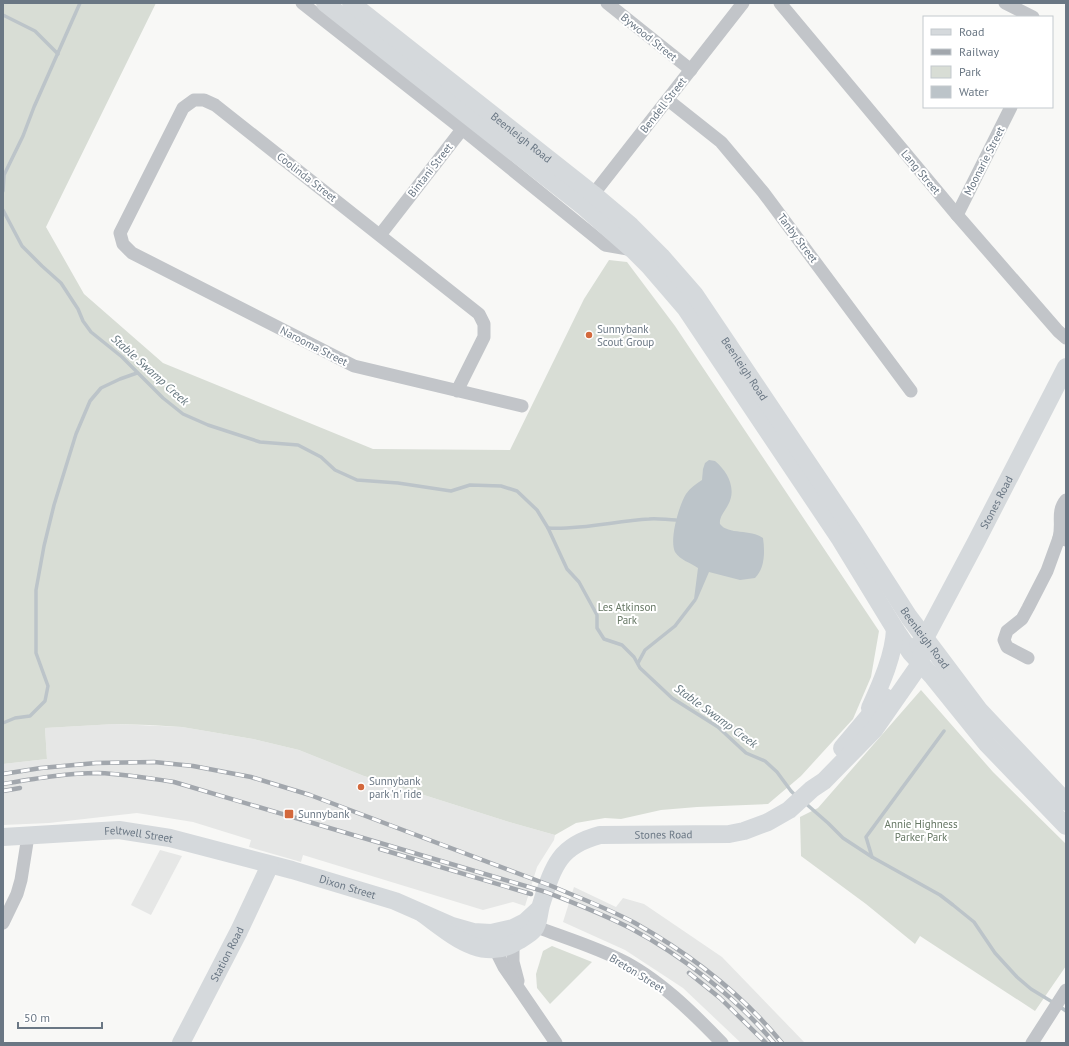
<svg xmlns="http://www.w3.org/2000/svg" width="1069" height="1046" font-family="'PT Sans',sans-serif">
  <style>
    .built { fill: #e6e7e6 }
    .green { fill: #d8ddd5 }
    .water { fill: #bcc4c9 }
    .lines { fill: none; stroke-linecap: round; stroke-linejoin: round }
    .stream { stroke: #bcc4c9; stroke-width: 3.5 }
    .street { stroke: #c2c5c9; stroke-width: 13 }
    .secondary { stroke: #d5d9dc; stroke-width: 18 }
    .rail-casing { stroke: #a2a7ad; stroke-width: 4.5 }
    .rail { stroke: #fff; stroke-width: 3; stroke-dasharray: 9; stroke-linecap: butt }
    .poi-dot { fill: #d3683c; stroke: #fff; stroke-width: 1.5 }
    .labels { text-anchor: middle; stroke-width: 4; stroke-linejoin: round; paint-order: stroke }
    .street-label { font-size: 11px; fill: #6a7784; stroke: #fff }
    .poi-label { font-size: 11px; fill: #6a7784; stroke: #fff; text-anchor: start }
    .park-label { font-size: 11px; fill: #667764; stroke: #fff }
    .water-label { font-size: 12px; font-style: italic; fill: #66777f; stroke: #fff }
  </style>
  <rect width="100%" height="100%" fill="#f8f8f6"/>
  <!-- built -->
  <g class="built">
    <path d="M 115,724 L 182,727 L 253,739 L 299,750 L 364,776 L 509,822 L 555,835 L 554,840 L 537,867 L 525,906 L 513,902 L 483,910 L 303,855 L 301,862 L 249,847 L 251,840 L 193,822 L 137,813 L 49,823 L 3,825 L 3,764 L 47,759 L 45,728 Z"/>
    <path d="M 160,850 L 182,856 L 151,915 L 131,905 Z"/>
    <path d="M 574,887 L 616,907 L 623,898 L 644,904 L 722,957 L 805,1043 L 741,1043 L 683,988 L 625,950 L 563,922 Z"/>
  </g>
  <!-- green -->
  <g class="green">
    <path d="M 3,3 L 156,3 L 46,227 L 84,294 L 163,363 L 373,449 L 510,450 L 584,299 L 609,260 L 627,262 L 675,326 L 879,631 L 871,677 L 853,719 L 801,776 L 768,804 L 697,807 L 661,810 L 621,819 L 605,818 L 576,823 L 555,835 L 509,822 L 364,776 L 299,750 L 253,739 L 182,727 L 149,725 L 115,724 L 45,728 L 47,759 L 3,764 Z"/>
    <path d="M 921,690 L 993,772 L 1066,844 L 1066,966 L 1035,1011 L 920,936 L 915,944 L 866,904 L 801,856 L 800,817 L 818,808 Z"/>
    <path d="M 552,946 L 592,962 L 550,1004 L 537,988 L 536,974 L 543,951 Z"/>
  </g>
  <!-- water -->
  <path class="water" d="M 709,460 L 715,461 C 728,472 737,489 728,505 C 725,511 719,517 720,524 C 728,535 751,529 763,538 C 765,552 765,568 755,578 L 740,580 L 709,572 L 697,600 L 694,599 L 698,568 C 691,563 680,560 675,552 C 669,540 679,505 686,494 C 690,488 696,484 702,480 L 703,469 L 705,463 Z"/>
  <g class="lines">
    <!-- stream -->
    <g class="stream">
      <path d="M 3,15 L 35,31 L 58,54"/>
      <path d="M 3,191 L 4,175 L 23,136 L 34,107 L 80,3"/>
      <path d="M 3,210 L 22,246 L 42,266 L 61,283 L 78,309 L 83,321 L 91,332 L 122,357 L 163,398 L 183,414 L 208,425 L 260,442 L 298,445 L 321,457 L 335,470 L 357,480 L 398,483 L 451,491 L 470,485 L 501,486 L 517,491 L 537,510 L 548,528 L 567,569 L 579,582 L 597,615 L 597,628 L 604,639 L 622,645 L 634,657 L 640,668 L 672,698 L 718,727 L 746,753 L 765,761 L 777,772 L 791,791 L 796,796"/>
      <path d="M 548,528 C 582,530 615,521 649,519 C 658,518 667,520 676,520"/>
      <path d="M 638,663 L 645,650 L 675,626 L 695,600"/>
      <path d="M 3,723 L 15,718 L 30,716 L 45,701 L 48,686 L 36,653 L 36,590 L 44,546 L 54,505 L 76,434 L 90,401 L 101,388 L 120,379 L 137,373"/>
      <path d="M 804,802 L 828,823 L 843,838 L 872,857 L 940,895 L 953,905 L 974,922 L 995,953 L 1017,977 L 1031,989 L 1054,1003"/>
      <path d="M 872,857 L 866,837 L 944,731"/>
      <path d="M 1059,1006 L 1066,1011"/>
    </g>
    <!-- street -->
    <g class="street">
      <path d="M 302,3 L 462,129 L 605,245 L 633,250"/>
      <path d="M 607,3 L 691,70"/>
      <path d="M 780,3 L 957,215 L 1058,331 L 1066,338"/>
      <path d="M 1005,3 L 1033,17"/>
      <path d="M 668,100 L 721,142 L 763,192 L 911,391"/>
      <path d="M 588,201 L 743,3"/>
      <path d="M 957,215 L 1011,107"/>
      <path d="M 380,235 L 467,123"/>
      <path d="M 457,391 L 484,337 L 484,324 L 479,314 L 215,105 L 204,100 L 194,100 L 183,108 L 120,233 L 123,244 L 132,253 L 354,366 L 522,406"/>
      <path d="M 1066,500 C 1056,512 1063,523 1059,538 L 1066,540"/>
      <path d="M 1028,658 L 1007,647 L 1004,640 L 1007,631 L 1022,619 L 1028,608 L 1047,571 L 1059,538"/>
      <path d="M 3,923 L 17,894 L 21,880 L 28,836"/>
      <path d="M 536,927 C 564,937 592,946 619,959 C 657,977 693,1013 722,1043"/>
      <path d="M 510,936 L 513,945 L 513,962 L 518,981"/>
      <path d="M 493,941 L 495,949 L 504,967 L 556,1043"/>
      <path d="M 1032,1043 L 1066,990"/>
    </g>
    <!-- secondary -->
    <g class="secondary">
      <path d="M 325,3 L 584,207 L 633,250 L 649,266 L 686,309 L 840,539 L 895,629 L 911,653 L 933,677 L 987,744 L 1066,826"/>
      <path id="s1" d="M 351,3 L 593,194 L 631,226 L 661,256 L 695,295 L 853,530 L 909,617 L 937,654 L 979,710 L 1066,802"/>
      <path id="s2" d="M 918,645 L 925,638 L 976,542 L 1066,367"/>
      <path d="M 870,708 C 881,684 894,655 895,629"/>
      <path d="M 842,748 L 885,697"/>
      <path id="s3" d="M 3,837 L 119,830 L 170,838 L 292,870 L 395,901 L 452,926 L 473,932 L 491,933 L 513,928 L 525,922 L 538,910"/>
      <path id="s4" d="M 423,914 C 451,934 482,964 518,941 C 524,937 534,932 536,926 C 539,920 539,912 541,905 C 553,867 558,846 600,835 L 729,834 L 744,831 L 768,822 L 789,810 L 812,789 L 824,781 L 874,730 L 920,664 L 922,653"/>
      <path id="s5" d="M 181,1043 L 239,931 L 270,865"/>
    </g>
    <!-- rail casing -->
    <g class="rail-casing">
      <g id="rail">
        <path d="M 3,774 L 41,768 L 96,763 L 154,762 L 193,766 L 251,777 L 310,795 L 549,885 C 577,897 607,908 635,923 C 690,954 742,994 782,1043"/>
        <path d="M 3,784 C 33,779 67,773 98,773 C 124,774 149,778 174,782 L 546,892 C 574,903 603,914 630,928 C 681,955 737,998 774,1043"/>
        <path d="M 3,791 L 20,788"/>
        <path d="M 380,849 L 531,894"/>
        <path d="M 689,973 L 720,998 L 766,1043"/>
      </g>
    </g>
    <!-- rail -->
    <use href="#rail" class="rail"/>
  </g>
  <!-- markers -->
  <g class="poi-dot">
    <circle cx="589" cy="335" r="4"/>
    <circle cx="361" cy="787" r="4"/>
    <rect x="284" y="809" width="10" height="10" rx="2"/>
  </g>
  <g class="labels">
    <!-- street labels -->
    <g class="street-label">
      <text transform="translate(649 37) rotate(39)" y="4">Bywood Street</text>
      <text transform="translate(663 105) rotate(-52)" y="4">Bendell Street</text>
      <text dy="4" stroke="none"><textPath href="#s1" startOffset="217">Beenleigh Road</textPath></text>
      <text transform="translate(984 161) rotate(-63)" y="4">Moonarie Street</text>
      <text transform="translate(430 170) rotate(-52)" y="4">Bintani Street</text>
      <text transform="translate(921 172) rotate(50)" y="4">Lang Street</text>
      <text transform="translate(307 177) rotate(38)" y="4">Coolinda Street</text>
      <text transform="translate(798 238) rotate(53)" y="4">Tanby Street</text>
      <text transform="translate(314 346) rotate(27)" y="4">Narooma Street</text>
      <text dy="4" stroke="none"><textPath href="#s1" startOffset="541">Beenleigh Road</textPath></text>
      <text dy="4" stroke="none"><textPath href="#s2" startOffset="163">Stones Road</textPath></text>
      <text dy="4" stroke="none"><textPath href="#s1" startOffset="865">Beenleigh Road</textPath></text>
      <text dy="4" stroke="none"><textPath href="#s4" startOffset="313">Stones Road</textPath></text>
      <text dy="4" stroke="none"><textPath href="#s3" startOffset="136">Feltwell Street</textPath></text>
      <text dy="4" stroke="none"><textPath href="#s3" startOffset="352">Dixon Street</textPath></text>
      <text dy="4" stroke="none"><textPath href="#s5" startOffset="100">Station Road</textPath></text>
      <text transform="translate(637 973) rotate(32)" y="4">Breton Street</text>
    </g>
    <!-- poi labels -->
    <g class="poi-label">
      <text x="597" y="333">Sunnybank<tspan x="597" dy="13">Scout Group</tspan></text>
      <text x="369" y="785">Sunnybank<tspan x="369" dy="13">park 'n' ride</tspan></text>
      <text x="298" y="818">Sunnybank</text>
    </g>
    <!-- park labels -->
    <g class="park-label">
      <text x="627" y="611">Les Atkinson<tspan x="627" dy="13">Park</tspan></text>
      <text x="921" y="828">Annie Highness<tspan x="921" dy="13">Parker Park</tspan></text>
    </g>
    <!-- water labels -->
    <g class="water-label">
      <text transform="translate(150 370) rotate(42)" y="4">Stable Swamp Creek</text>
      <text transform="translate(716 716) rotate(36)" y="4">Stable Swamp Creek</text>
    </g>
  </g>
  <!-- border -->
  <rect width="1069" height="1046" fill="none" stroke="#6a7784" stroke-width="8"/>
  <!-- legend -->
  <rect x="923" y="16" width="130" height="92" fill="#ffffff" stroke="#c3c9ce"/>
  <rect x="931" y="29" width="20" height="6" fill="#d5d9dc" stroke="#c3c9ce"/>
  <text x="959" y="36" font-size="12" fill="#6a7784">Road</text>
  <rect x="931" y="49" width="20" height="6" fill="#a2a7ad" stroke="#c3c9ce"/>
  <text x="959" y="56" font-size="12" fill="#6a7784">Railway</text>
  <rect x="931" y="66" width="20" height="12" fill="#d8ddd5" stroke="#c3c9ce"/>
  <text x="959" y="76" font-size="12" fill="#6a7784">Park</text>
  <rect x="931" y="86" width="20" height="12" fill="#bcc4c9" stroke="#c3c9ce"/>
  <text x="959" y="96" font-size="12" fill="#6a7784">Water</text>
  <!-- scale -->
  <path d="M18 1022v6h84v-6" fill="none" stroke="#6a7784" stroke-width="2"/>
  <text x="24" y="1022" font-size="12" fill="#6a7784" stroke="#ffffff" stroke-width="3" paint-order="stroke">50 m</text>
</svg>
